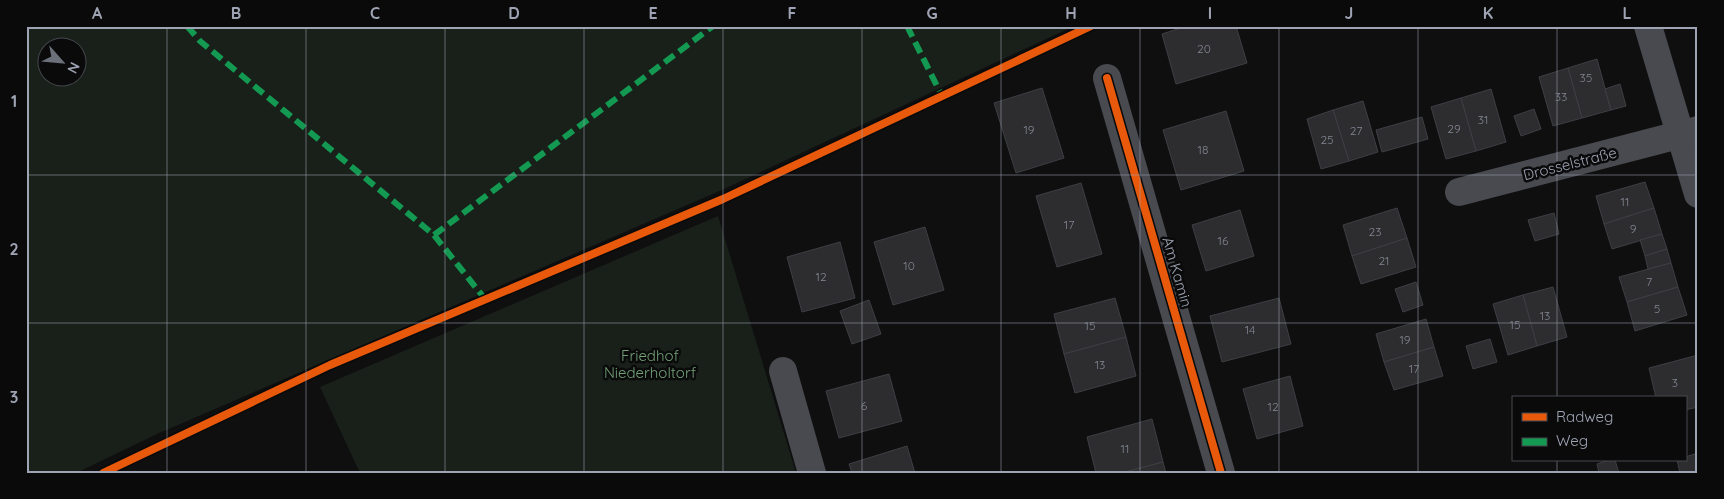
<svg xmlns="http://www.w3.org/2000/svg" width="1724" height="499" font-family="Quicksand,sans-serif">
  <style>
    .green { fill: #19201a; fill-rule: evenodd }
    .building { fill: #2d2d2f; stroke: #3e3f44 }
    .lines { fill: none; stroke-linecap: round; stroke-linejoin: round }
    .street { stroke: #484a4f; stroke-width: 28 }
    .quiet { stroke: #139951; stroke-width: 6; stroke-dasharray: 12 6; stroke-linecap: butt }
    .cycleway-casing { stroke: #0a0a0b; stroke-width: 11 }
    .cycleway { stroke: #e8590c; stroke-width: 8 }
    .grid { fill: none; stroke: #9ea4b3; stroke-width: 1; stroke-opacity: 0.55 }
    .labels { text-anchor: middle; stroke-width: 5; stroke-linejoin: round; paint-order: stroke }
    .number-label { font-size: 12px; fill: #828692 }
    .street-label { font-size: 15px; fill: #9ea4b3; stroke: #0a0a0b }
    .park-label { font-size: 15px; fill: #73a077; stroke: #0a0a0b }
    .neatline { fill: none; stroke: #9ea4b3; stroke-width: 2 }
    .grid-label { font-size: 16px; text-anchor: middle; font-weight: bold; fill: #9ea4b3 }
  </style>
  <rect width="100%" height="100%" fill="#0f0f10"/>
  <!-- green -->
  <g class="green">
    <path d="M 26,26 L 1074,26 L 724,189 L 157,434 L 76,473 L 26,473 ZM 48,48 L 78,48 L 78,78 L 48,78 Z"/>
    <path d="M 718,216 L 796,473 L 360,473 L 320,387 Z"/>
  </g>
  <!-- building -->
  <g class="building">
    <path d="M 1187,26 L 1236,26 L 1247,63 L 1176,84 L 1162,34 Z"/>
    <path d="M 1597,59 L 1611,110 L 1582,118 L 1568,68 Z"/>
    <path d="M 1568,68 L 1582,118 L 1553,126 L 1539,77 Z"/>
    <path d="M 1620,84 L 1626,106 L 1611,110 L 1605,89 Z"/>
    <path d="M 1042,88 L 1064,158 L 1016,173 L 994,103 Z"/>
    <path d="M 1491,89 L 1506,142 L 1476,151 L 1461,98 Z"/>
    <path d="M 1461,98 L 1476,151 L 1446,159 L 1431,107 Z"/>
    <path d="M 1363,101 L 1378,152 L 1349,161 L 1333,110 Z"/>
    <path d="M 1534,109 L 1541,129 L 1521,136 L 1514,116 Z"/>
    <path d="M 1333,110 L 1349,161 L 1321,169 L 1307,119 Z"/>
    <path d="M 1226,111 L 1244,171 L 1181,190 L 1163,130 Z"/>
    <path d="M 1422,117 L 1428,139 L 1382,152 L 1376,130 Z"/>
    <path d="M 1645,182 L 1654,208 L 1604,224 L 1596,196 Z"/>
    <path d="M 1081,183 L 1102,254 L 1057,267 L 1036,196 Z"/>
    <path d="M 1397,208 L 1407,238 L 1352,256 L 1343,225 Z"/>
    <path d="M 1654,208 L 1662,234 L 1612,249 L 1604,224 Z"/>
    <path d="M 1240,210 L 1254,256 L 1206,271 L 1192,225 Z"/>
    <path d="M 1554,213 L 1559,234 L 1535,241 L 1528,220 Z"/>
    <path d="M 925,227 L 944,290 L 893,305 L 874,242 Z"/>
    <path d="M 1662,234 L 1667,249 L 1645,256 L 1640,240 Z"/>
    <path d="M 1407,238 L 1416,267 L 1361,284 L 1352,256 Z"/>
    <path d="M 840,242 L 855,298 L 802,312 L 787,257 Z"/>
    <path d="M 1667,249 L 1671,263 L 1648,269 L 1645,256 Z"/>
    <path d="M 1671,263 L 1678,287 L 1627,302 L 1619,277 Z"/>
    <path d="M 1416,282 L 1423,305 L 1403,312 L 1395,289 Z"/>
    <path d="M 1553,287 L 1567,337 L 1537,346 L 1523,295 Z"/>
    <path d="M 1678,287 L 1687,315 L 1635,331 L 1627,302 Z"/>
    <path d="M 1523,295 L 1537,346 L 1508,355 L 1493,304 Z"/>
    <path d="M 1115,298 L 1126,337 L 1064,354 L 1054,314 Z"/>
    <path d="M 1279,298 L 1291,344 L 1222,362 L 1210,316 Z"/>
    <path d="M 869,300 L 881,334 L 852,344 L 840,311 Z"/>
    <path d="M 1426,319 L 1434,347 L 1384,362 L 1376,334 Z"/>
    <path d="M 1126,337 L 1136,376 L 1075,393 L 1064,354 Z"/>
    <path d="M 1490,339 L 1497,362 L 1473,369 L 1466,346 Z"/>
    <path d="M 1434,347 L 1443,376 L 1394,390 L 1384,362 Z"/>
    <path d="M 1698,355 L 1698,407 L 1685,410 L 1685,398 L 1656,398 L 1649,368 Z"/>
    <path d="M 889,374 L 902,421 L 839,438 L 826,391 Z"/>
    <path d="M 1290,376 L 1303,426 L 1257,439 L 1243,389 Z"/>
    <path d="M 1152,419 L 1163,462 L 1122,473 L 1096,473 L 1087,437 Z"/>
    <path d="M 907,446 L 915,473 L 852,473 L 849,464 Z"/>
    <path d="M 1698,453 L 1698,473 L 1680,473 L 1677,460 L 1685,460 L 1685,457 Z"/>
    <path d="M 1609,460 L 1615,460 L 1619,473 L 1599,473 L 1597,464 Z"/>
    <path d="M 1163,462 L 1166,473 L 1122,473 Z"/>
  </g>
  <g class="lines">
    <!-- street -->
    <g class="street">
      <path d="M 1648,26 L 1698,194"/>
      <path d="M 1107,78 L 1221,473"/>
      <path d="M 1459,192 L 1698,130"/>
      <path d="M 783,371 L 812,473"/>
    </g>
    <!-- quiet -->
    <g class="quiet">
      <path d="M 187,26 L 200,41 L 434,235 L 485,299"/>
      <path d="M 907,26 L 942,96"/>
      <path d="M 434,235 L 713,26"/>
    </g>
    <!-- cycleway casing -->
    <g class="cycleway-casing">
      <g id="cycleway">
        <path d="M 1107,78 L 1221,473"/>
        <path d="M 103,473 L 330,365 L 723,199 L 1091,26"/>
      </g>
    </g>
    <!-- cycleway -->
    <use href="#cycleway" class="cycleway"/>
  </g>
  <!-- grid -->
  <path class="grid" d="M 167,26 L 167,473M 306,26 L 306,473M 445,26 L 445,473M 584,26 L 584,473M 723,26 L 723,473M 862,26 L 862,473M 1001,26 L 1001,473M 1140,26 L 1140,473M 1279,26 L 1279,473M 1418,26 L 1418,473M 1557,26 L 1557,398M 26,175 L 1698,175M 26,323 L 1698,323M 1557,460 L 1557,473"/>
  <g class="labels">
    <!-- number labels -->
    <g class="number-label">
      <text x="1204" y="53">20</text>
      <text x="1586" y="82">35</text>
      <text x="1561" y="101">33</text>
      <text x="1483" y="124">31</text>
      <text x="1454" y="133">29</text>
      <text x="1029" y="134">19</text>
      <text x="1356" y="135">27</text>
      <text x="1327" y="144">25</text>
      <text x="1203" y="154">18</text>
      <text x="1625" y="206">11</text>
      <text x="1069" y="229">17</text>
      <text x="1633" y="233">9</text>
      <text x="1375" y="236">23</text>
      <text x="1223" y="245">16</text>
      <text x="1384" y="265">21</text>
      <text x="909" y="270">10</text>
      <text x="821" y="281">12</text>
      <text x="1649" y="286">7</text>
      <text x="1657" y="313">5</text>
      <text x="1545" y="320">13</text>
      <text x="1515" y="329">15</text>
      <text x="1090" y="330">15</text>
      <text x="1250" y="334">14</text>
      <text x="1405" y="344">19</text>
      <text x="1100" y="369">13</text>
      <text x="1414" y="373">17</text>
      <text x="1675" y="387">3</text>
      <text x="864" y="410">6</text>
      <text x="1273" y="411">12</text>
      <text x="1125" y="453">11</text>
    </g>
    <!-- street labels -->
    <g class="street-label">
      <text transform="translate(1570 164) rotate(-14)" y="5">Drosselstraße</text>
      <text transform="translate(1177 272) rotate(74)" y="5">Am Kamin</text>
    </g>
    <!-- park labels -->
    <g class="park-label">
      <text x="650" y="361">Friedhof<tspan x="650" dy="17">Niederholtorf</tspan></text>
    </g>
  </g>
  <!-- border -->
  <rect width="1724" height="499" fill="none" stroke="#0a0a0b" stroke-width="55"/>
  <!-- legend -->
  <rect x="1512" y="396" width="175" height="65" fill="#0a0a0b" stroke="#45484e"/>
  <rect x="1522" y="413" width="25" height="8" fill="#e8590c" stroke="#45484e"/>
  <text x="1556" y="422" font-size="15" fill="#9ea4b3">Radweg</text>
  <rect x="1522" y="438" width="25" height="8" fill="#139951" stroke="#45484e"/>
  <text x="1556" y="446" font-size="15" fill="#9ea4b3">Weg</text>
  <!-- north arrow -->
  <g transform="translate(62 62) rotate(117)"><circle r="24" fill="#0a0a0b" stroke="#45484e"/>
  <path d="M0-4L9 19L0 12L-9 19Z" fill="#6c707a"/>
  <text y="-8" font-size="14" font-weight="bold" text-anchor="middle" fill="#9ea4b3">N</text>
  </g>
  <rect x="28" y="28" width="1668" height="444" class="neatline"/>
  <g class="grid-label">
    <text x="97" y="19">A</text>
    <text x="236" y="19">B</text>
    <text x="375" y="19">C</text>
    <text x="514" y="19">D</text>
    <text x="653" y="19">E</text>
    <text x="792" y="19">F</text>
    <text x="932" y="19">G</text>
    <text x="1071" y="19">H</text>
    <text x="1210" y="19">I</text>
    <text x="1349" y="19">J</text>
    <text x="1488" y="19">K</text>
    <text x="1627" y="19">L</text>
    <text x="14" y="107">1</text>
    <text x="14" y="255">2</text>
    <text x="14" y="403">3</text>
  </g>
</svg>
